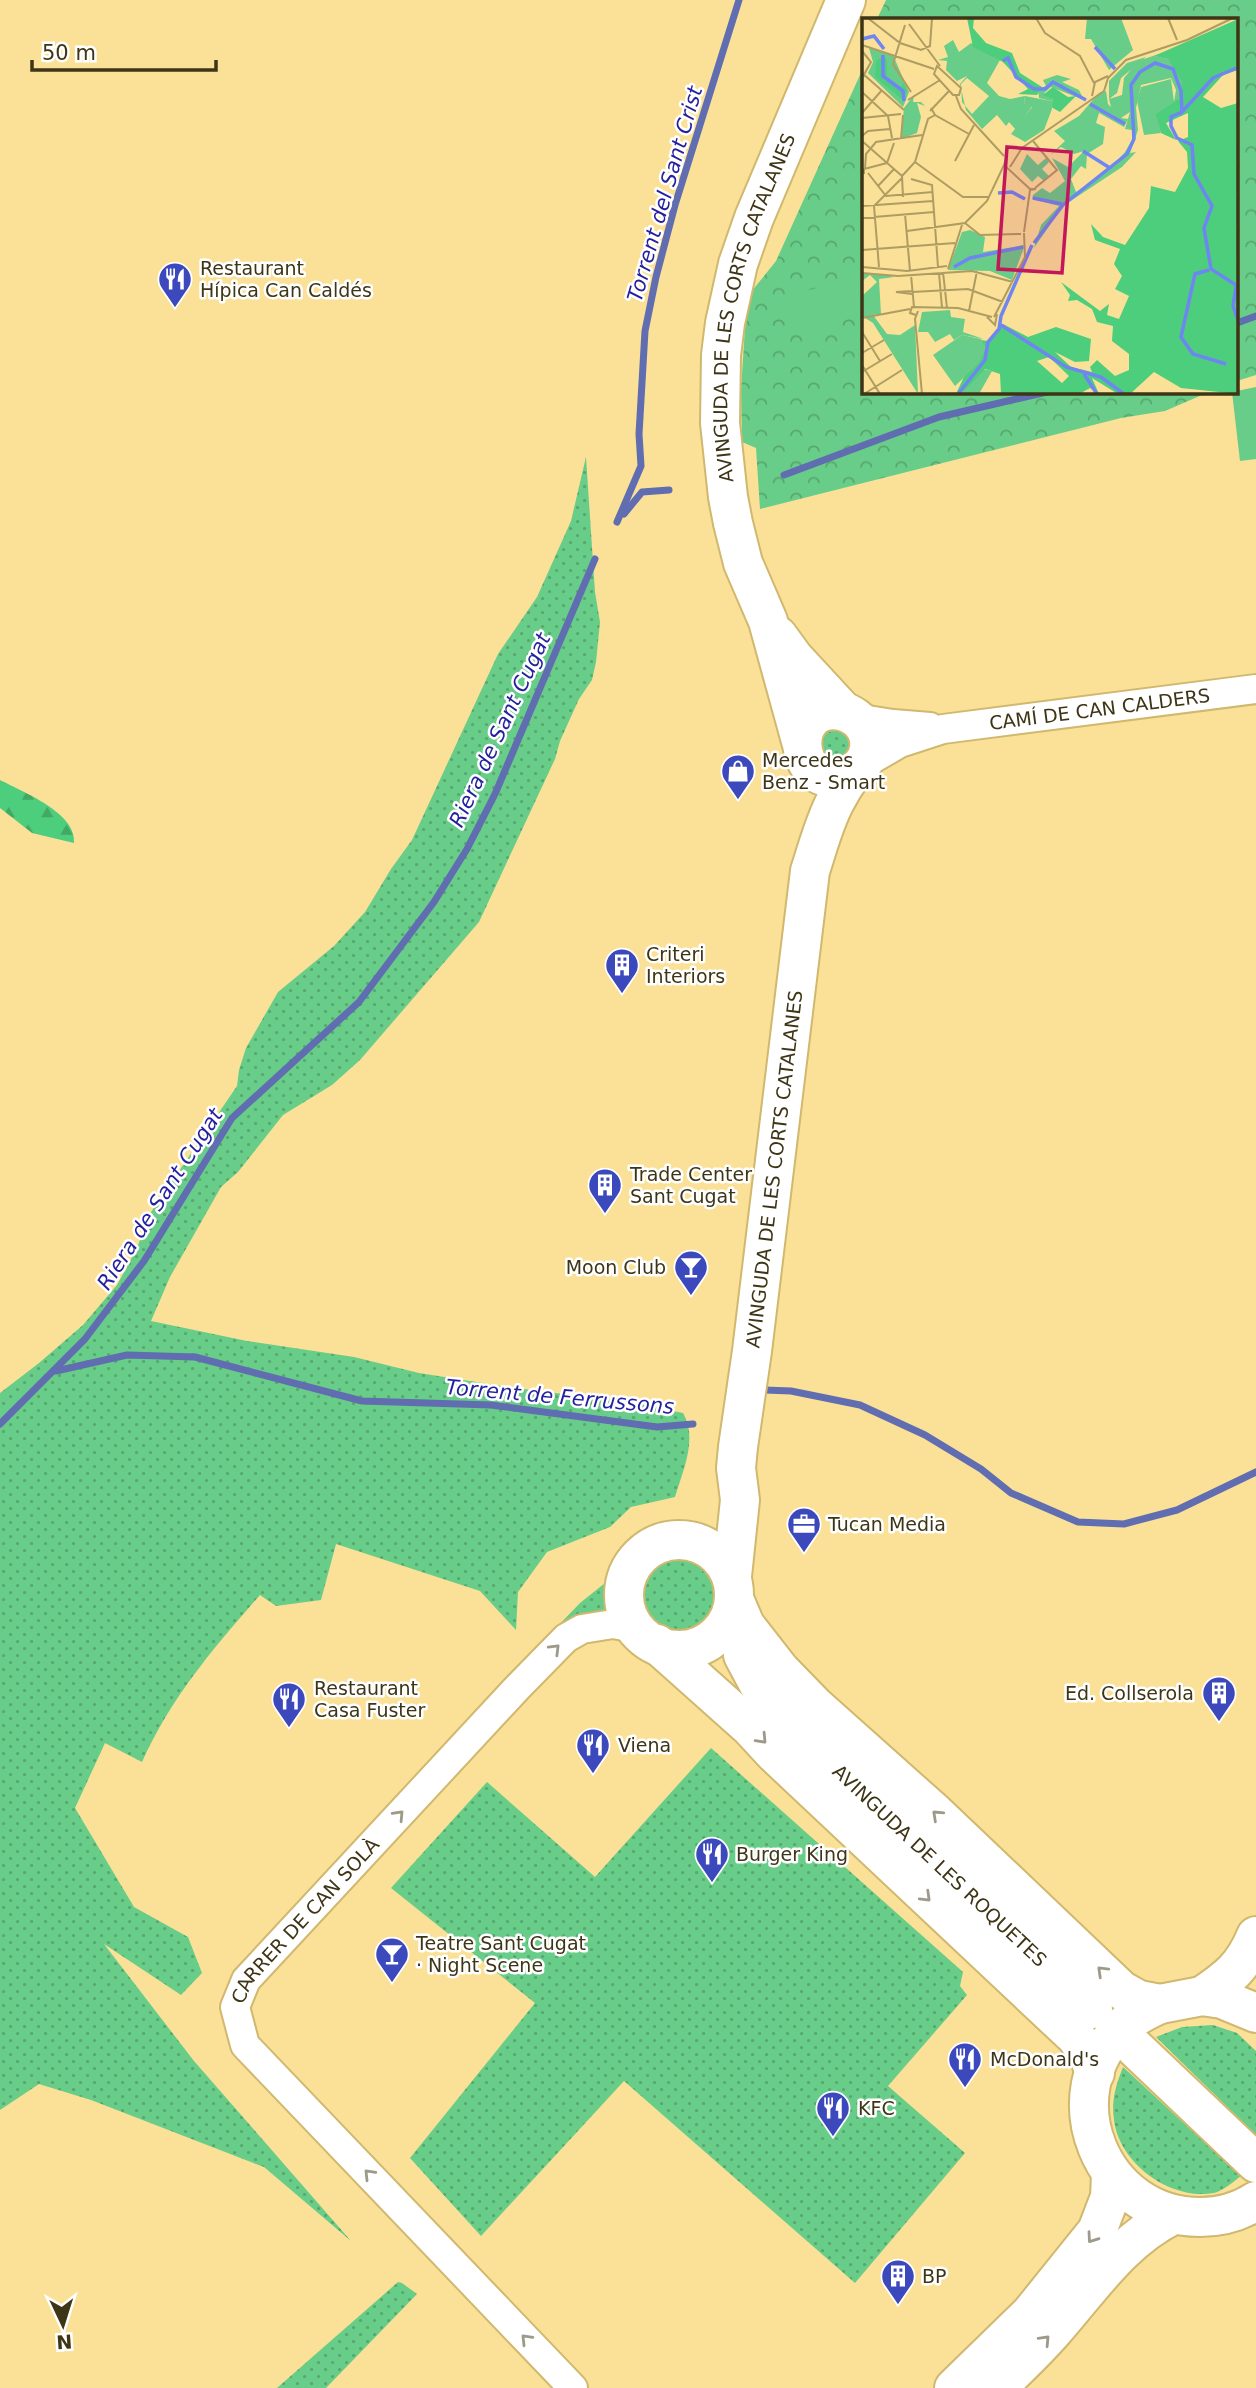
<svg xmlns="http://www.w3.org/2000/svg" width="1256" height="2388" font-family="'DejaVu Sans',sans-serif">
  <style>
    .grass { fill: url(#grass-dots) }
    .forest { fill: url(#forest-firs) }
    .park { fill: url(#park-crowns) }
    .pitch { fill: #68cd88 }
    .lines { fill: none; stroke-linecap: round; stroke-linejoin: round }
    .stream { stroke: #606db0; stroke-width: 7 }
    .street-casing { stroke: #d0b86f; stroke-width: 32 }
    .secondary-casing { stroke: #d0b86f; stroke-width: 42 }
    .street { stroke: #fff; stroke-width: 28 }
    .secondary { stroke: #fff; stroke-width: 38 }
    .oneway { stroke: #9e9a8a }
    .labels { text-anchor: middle; stroke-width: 5; stroke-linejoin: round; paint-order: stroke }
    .poi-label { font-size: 19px; fill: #3e3516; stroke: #fff; text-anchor: start }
    .street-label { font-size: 19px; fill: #3e3516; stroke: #fff }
    .water-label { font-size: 21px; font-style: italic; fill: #241fa0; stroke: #fff }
    .inset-river { fill: none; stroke: #6e85f2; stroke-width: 3.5 }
    .inset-road { fill: none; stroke: #af9c63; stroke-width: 2 }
    .view { fill: #c2185b; fill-opacity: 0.15; stroke: #c2185b; stroke-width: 3.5 }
    .inset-edge { fill: none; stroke: #3e3516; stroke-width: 3.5 }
  </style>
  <defs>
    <pattern id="grass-dots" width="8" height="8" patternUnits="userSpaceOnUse" patternTransform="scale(1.75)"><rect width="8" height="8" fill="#68cd88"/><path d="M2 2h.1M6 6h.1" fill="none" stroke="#57a76e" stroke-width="1.8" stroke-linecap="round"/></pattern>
    <pattern id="forest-firs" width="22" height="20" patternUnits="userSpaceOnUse" patternTransform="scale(1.75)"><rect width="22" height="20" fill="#4dce7c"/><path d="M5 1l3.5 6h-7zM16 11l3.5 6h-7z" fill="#41a865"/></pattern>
    <pattern id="park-crowns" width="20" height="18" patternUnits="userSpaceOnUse" patternTransform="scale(1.75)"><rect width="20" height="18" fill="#68cd88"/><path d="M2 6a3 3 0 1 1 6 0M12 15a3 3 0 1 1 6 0" fill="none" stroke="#57a76e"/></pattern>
  </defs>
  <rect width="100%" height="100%" fill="#fae197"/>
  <!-- grass -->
  <g class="grass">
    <path d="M 586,457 L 595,592 L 600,622 L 596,662 L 592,680 L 579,699 L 560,741 L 555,759 L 479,922 L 360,1060 L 332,1085 L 283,1115 L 238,1172 L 221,1187 L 170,1277 L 151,1321 L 247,1341 L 354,1357 L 419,1373 L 508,1387 L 635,1403 L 683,1413 C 698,1439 683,1470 675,1497 L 631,1507 L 610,1527 L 547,1552 L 518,1592 L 516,1630 L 480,1591 L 336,1544 L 321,1600 L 276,1606 L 260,1595 C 213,1649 172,1696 142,1762 L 105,1743 L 75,1808 L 134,1907 L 188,1937 L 202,1973 L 181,1995 L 104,1944 L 194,2061 L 351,2241 L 264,2167 L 91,2100 L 39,2084 L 0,2110 L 0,1393 L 39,1363 L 83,1325 L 117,1285 L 137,1248 L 149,1215 L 237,1086 L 239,1070 L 246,1048 L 278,992 L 334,946 L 365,912 L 391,869 L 412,840 L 498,654 L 537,597 L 571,521 Z"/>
    <path d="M 828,725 L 852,734 L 849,756 L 826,760 L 816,738 Z"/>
    <circle cx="680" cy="1593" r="39"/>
    <path d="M 605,1583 L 610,1584 L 610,1610 L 574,1616 L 529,1663 L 525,1660 L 580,1603 Z"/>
    <path d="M 711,1748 L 963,1972 L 960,1986 L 967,1995 L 888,2086 L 965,2153 L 855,2283 L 624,2081 L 481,2236 L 410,2158 L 535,2003 L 391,1888 L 487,1782 L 595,1877 Z"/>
    <path d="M 1213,2025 L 1237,2033 L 1256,2051 L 1256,2135 L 1156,2037 L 1182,2027 Z"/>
    <path d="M 1123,2067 L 1241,2176 C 1233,2182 1223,2191 1214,2193 C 1170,2201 1119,2163 1114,2120 C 1111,2100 1116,2085 1123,2067 Z"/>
    <path d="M 398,2282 L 402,2283 L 417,2294 L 326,2388 L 277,2388 Z"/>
  </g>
  <!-- forest -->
  <path class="forest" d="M 0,780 C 23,792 77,813 74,843 L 32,833 L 0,808 Z"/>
  <!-- park -->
  <g class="park">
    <path d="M 886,0 L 1256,0 L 1256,375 L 1237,381 L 1237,19 L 877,19 Z"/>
    <path d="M 864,66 L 864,392 L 1209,392 L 1165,411 L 1121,418 L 760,509 L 756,448 L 742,442 L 741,389 L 747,297 L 776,261 Z"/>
  </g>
  <!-- pitch -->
  <g class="pitch">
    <path d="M 864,275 L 864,315 L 790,334 L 781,298 Z"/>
    <path d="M 1256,387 L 1256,459 L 1240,461 L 1232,392 Z"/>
  </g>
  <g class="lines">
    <!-- stream -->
    <g class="stream">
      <path d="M 1237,323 L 1256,316"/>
      <path d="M 784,475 L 939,417 L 1047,392"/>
      <path d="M 624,514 L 642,492 L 669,490"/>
      <path d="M 617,522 L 641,466 L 639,434 L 645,331 L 656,277 L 675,205 L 739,0"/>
      <path d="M 56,1371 L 127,1355 L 195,1357 L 362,1401 L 491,1405 L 657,1427 L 693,1424"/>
      <path d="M 765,1390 L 791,1391 L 860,1405 L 925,1435 L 981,1469 L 1011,1493 L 1078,1522 L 1124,1524 L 1177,1510 L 1256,1472"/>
      <path d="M 0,1424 L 85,1339 L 144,1261 L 232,1118 L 359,1002 L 434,902 L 467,849 L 495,794 L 595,559"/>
    </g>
    <!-- street casing -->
    <g class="street-casing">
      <g id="street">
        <path d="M 855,718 L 893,724 L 930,727"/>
        <path id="s1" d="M 862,765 L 900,743 L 943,729 L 1256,689"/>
        <path id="s2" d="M 573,2388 L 245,2045 L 235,2007 L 246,1980 L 517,1688 L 566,1638 L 582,1629 L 613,1624 L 635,1628"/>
      </g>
    </g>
    <!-- secondary casing -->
    <g class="secondary-casing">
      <g id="secondary">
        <path d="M 778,636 L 794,658 L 843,711"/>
        <path id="s3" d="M 801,741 L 768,621 L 743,563 L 733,523 L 728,497 L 720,423 L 721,355 L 725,323 L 738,264 L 754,218 L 846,0"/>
        <circle cx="679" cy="1595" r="55"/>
        <path id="s4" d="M 732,1576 L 740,1500 L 736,1468 L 738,1447 L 752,1351 L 810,871 C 818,847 824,822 836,800 C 840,792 845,784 850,777 C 856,770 863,766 867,756 C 870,748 870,738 866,730 C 862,721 851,713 841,711 C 785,701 791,798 852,774"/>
        <path d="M 734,1599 L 745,1625 L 780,1670 L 815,1706 L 935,1813 L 1121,1990 L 1139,2000 L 1160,2004 L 1202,1996 L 1222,1999 L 1256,2013"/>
        <path d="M 657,1644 L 750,1727 L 775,1754 L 1076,2037 L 1088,2054 L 1095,2073"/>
        <path id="s5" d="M 743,1655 L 759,1685 L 788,1723 L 1093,2009"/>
        <path d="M 1202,1996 C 1229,1978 1243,1967 1256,1936"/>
        <path d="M 1160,2004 C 1147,2010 1134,2016 1123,2026 C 1051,2095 1101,2217 1200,2217 C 1220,2217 1239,2212 1256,2201"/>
        <path d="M 1135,2048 L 1256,2163"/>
        <path d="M 954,2388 L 1031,2313 L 1097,2231 L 1110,2197 L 1111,2174"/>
        <path d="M 997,2388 C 1016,2369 1036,2351 1054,2330 C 1092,2287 1121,2241 1173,2215"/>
      </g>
    </g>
    <!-- street -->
    <use href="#street" class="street"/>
    <!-- secondary -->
    <use href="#secondary" class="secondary"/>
  </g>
  <!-- one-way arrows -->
  <defs><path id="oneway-chevron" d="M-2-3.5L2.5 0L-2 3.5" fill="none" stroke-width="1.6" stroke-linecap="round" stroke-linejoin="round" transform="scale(1.75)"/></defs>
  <g class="oneway">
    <use href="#oneway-chevron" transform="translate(555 1649) rotate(-45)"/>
    <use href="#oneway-chevron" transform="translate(762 1739) rotate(47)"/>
    <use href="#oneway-chevron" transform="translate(399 1815) rotate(-47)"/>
    <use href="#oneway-chevron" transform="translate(937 1815) rotate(-137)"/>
    <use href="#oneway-chevron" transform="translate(926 1897) rotate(44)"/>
    <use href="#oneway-chevron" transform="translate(1102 1971) rotate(-136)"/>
    <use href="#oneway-chevron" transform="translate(369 2174) rotate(-134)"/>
    <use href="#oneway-chevron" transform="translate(1092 2238) rotate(125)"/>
    <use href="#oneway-chevron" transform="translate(526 2339) rotate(-134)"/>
    <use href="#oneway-chevron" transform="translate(1045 2340) rotate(-47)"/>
  </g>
  <!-- icons -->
  <defs>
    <g id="restaurant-pin" transform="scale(1.75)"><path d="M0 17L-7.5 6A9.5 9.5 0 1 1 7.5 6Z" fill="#3b49bc" stroke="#fff"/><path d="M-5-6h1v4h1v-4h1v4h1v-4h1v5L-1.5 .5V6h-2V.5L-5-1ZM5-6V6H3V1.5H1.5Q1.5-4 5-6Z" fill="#fff"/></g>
    <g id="shop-pin" transform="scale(1.75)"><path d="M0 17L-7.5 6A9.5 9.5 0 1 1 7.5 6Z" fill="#3b49bc" stroke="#fff"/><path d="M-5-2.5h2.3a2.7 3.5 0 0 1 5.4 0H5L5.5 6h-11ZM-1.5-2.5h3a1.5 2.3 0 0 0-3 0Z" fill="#fff"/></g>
    <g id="building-pin" transform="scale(1.75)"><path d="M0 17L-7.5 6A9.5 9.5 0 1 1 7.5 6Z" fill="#3b49bc" stroke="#fff"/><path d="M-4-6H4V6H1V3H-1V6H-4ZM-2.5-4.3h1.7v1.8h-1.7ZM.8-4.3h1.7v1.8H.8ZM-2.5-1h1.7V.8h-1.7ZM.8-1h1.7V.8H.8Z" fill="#fff"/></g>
    <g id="bar-pin" transform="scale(1.75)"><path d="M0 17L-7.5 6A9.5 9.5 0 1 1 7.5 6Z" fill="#3b49bc" stroke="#fff"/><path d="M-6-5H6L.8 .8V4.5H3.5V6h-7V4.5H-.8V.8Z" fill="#fff"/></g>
    <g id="office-pin" transform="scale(1.75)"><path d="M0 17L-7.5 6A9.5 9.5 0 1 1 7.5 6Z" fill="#3b49bc" stroke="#fff"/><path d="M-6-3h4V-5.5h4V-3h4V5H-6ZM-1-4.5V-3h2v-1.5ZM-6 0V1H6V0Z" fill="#fff"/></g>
  </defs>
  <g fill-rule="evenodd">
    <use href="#restaurant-pin" x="175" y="279"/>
    <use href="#shop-pin" x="738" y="771"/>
    <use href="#building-pin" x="622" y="965"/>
    <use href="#building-pin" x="605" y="1185"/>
    <use href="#bar-pin" x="691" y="1267"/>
    <use href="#office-pin" x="804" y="1524"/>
    <use href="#building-pin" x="1219" y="1693"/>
    <use href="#restaurant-pin" x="289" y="1699"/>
    <use href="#restaurant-pin" x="593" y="1745"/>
    <use href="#restaurant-pin" x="712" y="1854"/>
    <use href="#bar-pin" x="392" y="1954"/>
    <use href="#restaurant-pin" x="965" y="2059"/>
    <use href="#restaurant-pin" x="833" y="2108"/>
    <use href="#building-pin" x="898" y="2276"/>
  </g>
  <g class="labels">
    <!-- poi labels -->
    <g class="poi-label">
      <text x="200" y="275">Restaurant<tspan x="200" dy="22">Hípica Can Caldés</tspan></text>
      <text x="762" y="767">Mercedes<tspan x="762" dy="22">Benz - Smart</tspan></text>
      <text x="646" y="961">Criteri<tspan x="646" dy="22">Interiors</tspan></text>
      <text x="630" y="1181">Trade Center<tspan x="630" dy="22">Sant Cugat</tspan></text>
      <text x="666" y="1274" text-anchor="end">Moon Club</text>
      <text x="828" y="1531">Tucan Media</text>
      <text x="314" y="1695">Restaurant<tspan x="314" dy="22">Casa Fuster</tspan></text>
      <text x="1194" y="1700" text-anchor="end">Ed. Collserola</text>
      <text x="618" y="1752">Viena</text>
      <text x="736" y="1861">Burger King</text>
      <text x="416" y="1950">Teatre Sant Cugat<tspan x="416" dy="22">· Night Scene</tspan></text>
      <text x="990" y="2066">McDonald's</text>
      <text x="858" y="2115">KFC</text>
      <text x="922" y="2283">BP</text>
    </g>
    <!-- street labels -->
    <g class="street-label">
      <text dy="7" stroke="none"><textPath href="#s3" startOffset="450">AVINGUDA DE LES CORTS CATALANES</textPath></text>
      <text dy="7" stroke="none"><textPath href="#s1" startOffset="247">CAMÍ DE CAN CALDERS</textPath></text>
      <text dy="7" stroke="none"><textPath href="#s4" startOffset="410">AVINGUDA DE LES CORTS CATALANES</textPath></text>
      <text dy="7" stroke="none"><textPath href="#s5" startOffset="290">AVINGUDA DE LES ROQUETES</textPath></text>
      <text dy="7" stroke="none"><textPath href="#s2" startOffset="626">CARRER DE CAN SOLÀ</textPath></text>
    </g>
    <!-- water labels -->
    <g class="water-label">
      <text transform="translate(665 194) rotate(-74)" y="7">Torrent del Sant Crist</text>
      <text transform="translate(500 730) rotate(-65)" y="7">Riera de Sant Cugat</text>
      <text transform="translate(160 1199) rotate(-57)" y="7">Riera de Sant Cugat</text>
      <text transform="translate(560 1397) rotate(5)" y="7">Torrent de Ferrussons</text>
    </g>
  </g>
  <!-- overview -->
  <g transform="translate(862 18)">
    <rect width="376" height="376" fill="#fae197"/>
    <path d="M 225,0 L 259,0 L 271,32 L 247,52 L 229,21 L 223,21 ZM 91,22 L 97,34 L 109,25 L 138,42 L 125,65 L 137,78 L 148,81 L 163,78 L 162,85 L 170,88 L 154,112 L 147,104 L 144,108 L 135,97 L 120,111 L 104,92 L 98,66 L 105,58 L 95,63 L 84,52 L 85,43 L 76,42 L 86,39 L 82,28 ZM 105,60 L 127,78 L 110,96 L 100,84 L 99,66 ZM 7,30 L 31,37 L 47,74 L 41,89 L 6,55 L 11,44 ZM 300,35 L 293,38 L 306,41 L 317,53 L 323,73 L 319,79 L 312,84 L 314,72 L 309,60 L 279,67 L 274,90 L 276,112 L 268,135 L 274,134 L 260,149 L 201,188 L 172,230 L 179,207 L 197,188 L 170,181 L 171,177 L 180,170 L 188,175 L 203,163 L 190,140 L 206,149 L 222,133 L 212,136 L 199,129 L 188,137 L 203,123 L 192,113 L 217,98 L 237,75 L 244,73 L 246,86 L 249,89 L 247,81 L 260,77 L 262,60 L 276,43 ZM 268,94 L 263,111 L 270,112 L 270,122 L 263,134 L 246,153 L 214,174 L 209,161 L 219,148 L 224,151 L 225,136 L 241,126 L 243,109 L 234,105 L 237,95 L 262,109 L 266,101 L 259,100 ZM 195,57 L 209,61 L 200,64 L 217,72 L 222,82 L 189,69 L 182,75 L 191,81 L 189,89 L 189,83 L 177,80 L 176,71 L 184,68 L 181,62 ZM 165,136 L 176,147 L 184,140 L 187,144 L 180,151 L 187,158 L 182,163 L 176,158 L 170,164 L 158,151 ZM 88,292 L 89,299 L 103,301 L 101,314 L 122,321 L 100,317 L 92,322 L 88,316 L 73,324 L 66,314 L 56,314 L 60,294 ZM 120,351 L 130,353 L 117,376 L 99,376 Z" fill="#68cd88" fill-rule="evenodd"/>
    <path d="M 105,0 L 112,0 L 111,10 L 124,25 L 150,35 L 158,55 L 180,69 L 175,77 L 156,76 L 166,71 L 141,44 L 111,29 ZM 376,1 L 376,52 L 361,57 L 341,79 L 359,90 L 376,85 L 376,376 L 319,370 L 292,354 L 268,376 L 256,376 L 230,360 L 237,376 L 228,370 L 217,376 L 139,376 L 138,356 L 123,351 L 100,375 L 94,376 L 119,322 L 126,323 L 141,306 L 166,319 L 194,309 L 229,321 L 227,343 L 213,344 L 193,334 L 209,349 L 230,354 L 228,349 L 235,342 L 253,358 L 267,352 L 267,336 L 250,323 L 251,308 L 235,304 L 230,291 L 215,282 L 206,283 L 208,277 L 199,264 L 238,293 L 247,286 L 245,297 L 257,301 L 267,278 L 253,271 L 260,258 L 252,246 L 258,231 L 233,222 L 229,206 L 241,219 L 263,227 L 287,190 L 289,168 L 313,174 L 326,150 L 325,134 L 316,123 L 326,119 L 326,95 L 304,105 L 314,122 L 299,115 L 293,96 L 319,79 L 320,64 L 306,41 L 292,38 ZM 187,339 L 207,358 L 200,365 L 175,343 ZM 21,38 L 25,42 L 25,63 L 39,69 L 41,65 L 45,72 L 41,82 L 13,59 L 14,43 ZM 191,69 L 206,79 L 214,78 L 198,94 L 189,89 L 191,81 L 181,77 Z" fill="#4dce7c" fill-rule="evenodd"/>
    <path d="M 284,39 L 259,60 L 255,75 L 247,81 L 247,63 L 265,45 ZM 309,61 L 312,84 L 294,96 L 299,115 L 282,117 L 275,83 L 279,69 ZM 52,77 L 51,84 L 59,84 L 63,88 L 55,85 L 59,99 L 55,115 L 39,121 L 42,90 ZM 108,212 L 123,219 L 121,234 L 163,227 L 150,262 L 128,253 L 86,252 L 100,214 ZM 0,256 L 22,256 L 32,259 L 17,261 L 19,296 L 11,297 L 25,316 L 38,317 L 53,307 L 56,376 L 11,305 L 0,298 L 0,278 L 15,264 L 8,257 L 0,263 ZM 100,317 L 119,321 L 124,330 L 117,345 L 93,368 L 71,337 Z" fill="#68cd88"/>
    <path d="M 163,78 L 189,83 L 190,91 L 182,112 L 163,124 L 149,116 L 170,89 L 162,85 Z" fill="#68cd88"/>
    <path class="inset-river" d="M 0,21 L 12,18 L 22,31M 233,29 L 253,51M 21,37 L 21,58 L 41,73 L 42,83M 141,43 L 146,40 L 154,59 L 172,71 L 183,71 L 191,64 L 224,82M 228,86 L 263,106M 320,94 L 309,99 L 309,108 L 315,120 L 330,127 L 332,156 L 350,188 L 342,210 L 349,251 L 377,269M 221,133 L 248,150M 136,175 L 150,174 L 163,181M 171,180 L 200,186M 172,225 L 201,187 L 265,136 L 272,121 L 269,67 L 278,54 L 293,45 L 311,51 L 319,73 L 320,94 L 351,60 L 377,49M 92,249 L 108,240 L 161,229M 347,252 L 333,256 L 319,319 L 331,336 L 364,346M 374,269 L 371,288 L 377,305M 139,307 L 204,349 L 239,359 L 262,376M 222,356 L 235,376M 96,376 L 123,342 L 126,324 L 137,311 L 139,298 L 170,227"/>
    <path class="inset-road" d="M 174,0 L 183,15 L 218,38 L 232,65M 306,0 L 315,22M 7,1 L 38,25 L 59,32 L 68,28 L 70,0M 47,6 L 78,48M 43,7 L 31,46 L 49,74M 0,27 L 72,51M 0,33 L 9,44 L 0,60M 75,48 L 99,70 L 97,77 L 91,77 L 72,56 ZM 0,55 L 42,92M 0,74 L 26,98 L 30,120M 94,78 L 99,91 L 142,138M 230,78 L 233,64 L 246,58M 46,82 L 78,62M 69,90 L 73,97 L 107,116M 68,93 L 87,73M 0,95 L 20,72M 0,100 L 39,96M 0,118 L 6,113 L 28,111M 39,121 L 41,97M 0,123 L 40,158M 171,123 L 195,152 L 173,170M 145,138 L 142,147 L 168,171 L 174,171 L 168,172M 93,143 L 112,107M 53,144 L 101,179 L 127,179M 25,145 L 32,125M 148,149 L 160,130 L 242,73 L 246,60 L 264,42 L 325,22 L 371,0M 3,151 L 4,136 L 14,124 L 60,117M 6,155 L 24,178 L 71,174M 2,156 L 2,151 L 25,145M 40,158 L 53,144 L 66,101 L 73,97M 40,158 L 41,179M 49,161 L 70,167 L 76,249M 16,168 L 32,151M 0,188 L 71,183M 12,188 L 17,249M 12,188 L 40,160M 43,196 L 48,253M 0,200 L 72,194M 103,205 L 118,217 L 159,216M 45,213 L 103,205 L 125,183 L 142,147M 162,214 L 168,172M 0,232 L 93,225M 0,249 L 45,253 L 85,248M 86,251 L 100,207M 81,254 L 85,290M 0,255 L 36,258 L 110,253 L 151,264M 77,255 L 80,290M 49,257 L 52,289M 50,273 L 34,274 L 50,276M 50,274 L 106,271 L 141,284M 56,293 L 53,301 L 60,376M 107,293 L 115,253M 54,297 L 48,295 L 50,289 L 96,290 L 130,299M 125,299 L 133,307 L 135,296M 132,299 L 163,239 L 162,215M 0,300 L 48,291M 0,314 L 18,343M 0,335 L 22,322M 0,347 L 18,376M 0,354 L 30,336M 2,376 L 40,352"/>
    <path class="view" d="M 145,129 L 209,134 L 200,255 L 136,251 Z"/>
    <rect width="376" height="376" class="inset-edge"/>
  </g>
  <!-- north arrow -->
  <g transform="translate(63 2325) rotate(176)" stroke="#ffffff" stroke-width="5" paint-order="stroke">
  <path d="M0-5L12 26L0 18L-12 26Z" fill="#3e3516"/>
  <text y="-10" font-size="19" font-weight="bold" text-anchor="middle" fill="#3e3516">N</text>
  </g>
  <!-- scale -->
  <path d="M32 60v10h184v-10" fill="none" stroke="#3e3516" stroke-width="3.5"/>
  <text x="42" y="60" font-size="21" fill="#3e3516" stroke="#ffffff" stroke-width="5" paint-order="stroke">50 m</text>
</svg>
